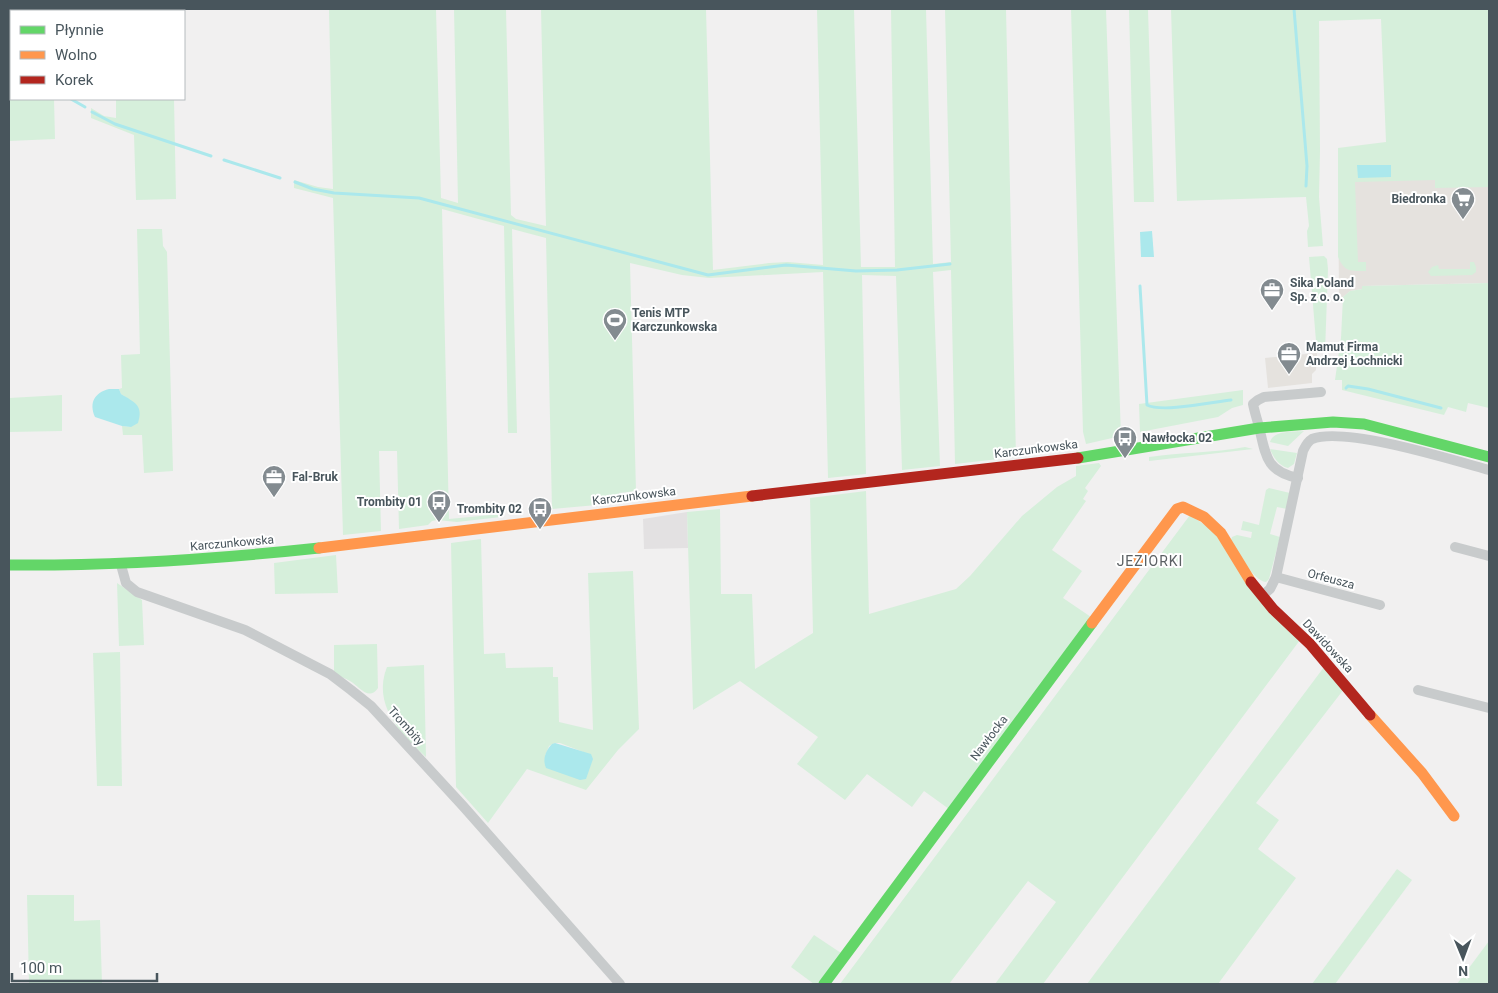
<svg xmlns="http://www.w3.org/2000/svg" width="1498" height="993" font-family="Roboto,sans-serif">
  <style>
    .commercial { fill: #e5e2de }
    .education { fill: #e3e1e2 }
    .green { fill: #d6efdb; fill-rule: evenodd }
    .water { fill: #abe8ec }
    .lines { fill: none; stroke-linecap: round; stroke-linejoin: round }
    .stream { stroke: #abe8ec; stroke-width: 3 }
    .street { stroke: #c8cbcc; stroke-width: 10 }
    .fast { stroke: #63d668; stroke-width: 11 }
    .slow { stroke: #ff974d; stroke-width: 11 }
    .jam { stroke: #b3261e; stroke-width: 11 }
    .labels { text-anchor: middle; stroke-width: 4; stroke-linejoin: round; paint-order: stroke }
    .poi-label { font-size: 12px; font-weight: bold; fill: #48555c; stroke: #fff; text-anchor: start }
    .street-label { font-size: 12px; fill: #48555c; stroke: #fff }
    .neighbourhood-label { font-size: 14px; letter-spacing: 1px; fill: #5c6164; stroke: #fff }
  </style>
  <rect width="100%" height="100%" fill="#f1f0f0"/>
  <!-- commercial -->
  <g class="commercial">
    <path d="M 1338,175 L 1489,177 L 1489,283 L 1362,286 L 1362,289 L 1350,291 L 1343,297 L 1339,297 Z"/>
    <path d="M 1317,353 L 1316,370 L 1312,374 L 1312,383 L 1268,388 L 1265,358 Z"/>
  </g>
  <!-- education -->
  <path class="education" d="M 687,512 L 688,548 L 644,549 L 643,519 Z"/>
  <!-- green -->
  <g class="green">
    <path d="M 329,9 L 436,9 L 441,198 L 458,203 L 454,9 L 506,9 L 511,215 L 516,219 L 546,226 L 541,9 L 706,9 L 713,270 L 769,263 L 788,262 L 823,265 L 817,9 L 854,9 L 861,267 L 895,267 L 891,9 L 926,9 L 933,264 L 951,262 L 945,9 L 1006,9 L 1016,457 L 955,464 L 951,270 L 933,272 L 940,466 L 902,470 L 896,276 L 862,275 L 866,474 L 828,478 L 823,272 L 709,278 L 682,275 L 630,263 L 636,491 L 619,493 L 619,503 L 552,509 L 546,238 L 512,229 L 517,433 L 508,433 L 504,226 L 442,209 L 449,519 L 501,514 L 501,517 L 457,522 L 437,520 L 432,521 L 428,525 L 399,529 L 397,451 L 379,451 L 381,531 L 343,535 L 333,198 L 294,188 L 294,180 L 318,187 L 333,189 Z"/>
    <path d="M 1071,9 L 1106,9 L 1121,436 L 1086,444 L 1083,432 Z"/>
    <path d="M 1129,9 L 1148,9 L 1154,202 L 1134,202 Z"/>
    <path d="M 1171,9 L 1489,9 L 1489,187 L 1435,188 L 1435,180 L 1355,182 L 1358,262 L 1366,262 L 1366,271 C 1349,271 1345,272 1338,257 L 1338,148 L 1386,142 L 1381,19 L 1319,21 L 1320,151 L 1319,197 L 1323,246 L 1308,247 L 1307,231 L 1309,226 L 1306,197 L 1177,201 Z"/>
    <path d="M 11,56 L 11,99 L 54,99 L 55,139 L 9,141 L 9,57 Z"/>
    <path d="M 116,99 L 174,99 L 176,199 L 136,200 L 134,135 L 91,118 L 91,108 L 104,116 L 116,118 Z"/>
    <path d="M 137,229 L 162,229 L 163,246 L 167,252 L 173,471 L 144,473 L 142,435 L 123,435 L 122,426 L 131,427 L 127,398 L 121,394 L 119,389 L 122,388 L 121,355 L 140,354 Z"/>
    <path d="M 1324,256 L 1327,259 L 1328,269 L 1325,352 L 1317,353 L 1309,257 Z"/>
    <path d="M 1470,262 L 1474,262 L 1476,267 L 1476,272 L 1472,275 L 1431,276 L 1428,272 L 1432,267 L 1438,265 L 1439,269 L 1470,269 Z"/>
    <path d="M 1489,283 L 1489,408 L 1468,403 L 1466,412 L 1448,407 L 1444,415 L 1342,390 L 1342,380 L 1335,380 L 1341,338 L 1343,297 L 1350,291 L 1362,289 L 1362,286 Z"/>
    <path d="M 1243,390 L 1243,405 L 1232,408 L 1218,417 L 1140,432 L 1139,404 Z"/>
    <path d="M 62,395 L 62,431 L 9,432 L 9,398 Z"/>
    <path d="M 1304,431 L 1288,446 L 1270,442 C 1274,430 1293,432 1304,431 Z"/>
    <path d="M 1245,447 L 1253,449 L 1149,461 L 1149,457 C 1181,452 1213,453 1245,447 Z"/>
    <path d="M 1270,449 L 1297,453 L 1294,464 L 1288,468 C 1279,466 1273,457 1270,449 Z"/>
    <path d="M 1099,463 L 1101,466 L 1085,488 L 1088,491 L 1083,499 L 1086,501 L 1052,550 L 1082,571 L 1063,598 L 1091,617 L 949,809 L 924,791 L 912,807 L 867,774 L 845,800 L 797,764 L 818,737 L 740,681 L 693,710 L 687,512 L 720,509 L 721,594 L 752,594 L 755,669 L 813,633 L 810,498 L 866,491 L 869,614 L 956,589 L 970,576 L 1022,516 L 1057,487 L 1076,476 L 1076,466 Z"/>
    <path d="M 1269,488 L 1290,493 L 1287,509 L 1277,507 L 1270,534 L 1280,537 L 1269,579 L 1266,582 C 1253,581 1238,551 1231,540 L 1232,537 L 1237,535 L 1251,538 L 1252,532 L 1241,530 L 1243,521 L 1259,525 L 1266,490 Z"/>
    <path d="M 1190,515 L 1212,530 L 1300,640 L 1043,984 L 995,984 L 1056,902 L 1028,881 L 949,984 L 840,984 Z"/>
    <path d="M 481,539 L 484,654 L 505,653 L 506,668 L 553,667 L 553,677 L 558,677 L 559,722 L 593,730 L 588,573 L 633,571 L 639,729 L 618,750 L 586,790 L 527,769 L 488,823 L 456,787 L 451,543 ZM 555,743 L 560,743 L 591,755 L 545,756 L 549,746 Z"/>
    <path d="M 336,555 L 338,593 L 275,594 L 274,563 Z"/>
    <path d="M 117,583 L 142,600 L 144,645 L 119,646 Z"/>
    <path d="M 377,644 L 378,688 C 369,702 359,686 350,681 C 345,678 339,676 334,674 L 334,645 Z"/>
    <path d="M 120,652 L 122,786 L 97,786 L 93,653 Z"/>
    <path d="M 424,665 L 426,757 C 400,734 372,704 387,667 Z"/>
    <path d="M 1324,667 L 1344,689 L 1256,803 L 1279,820 L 1258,849 L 1296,878 L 1218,984 L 1087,984 Z"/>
    <path d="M 1397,869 L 1412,880 L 1335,984 L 1312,984 Z"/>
    <path d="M 27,895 L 74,895 L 74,921 L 100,920 L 102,984 L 29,984 Z"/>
    <path d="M 814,935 L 841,953 L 820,984 L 814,984 L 791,967 Z"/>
    <path d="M 1489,941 L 1489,984 L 1457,984 Z"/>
  </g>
  <!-- water -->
  <g class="water">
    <path d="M 1391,165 L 1391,177 L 1358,178 L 1357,165 Z"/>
    <path d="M 1152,231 L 1154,257 L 1141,257 L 1140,232 Z"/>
    <path d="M 109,389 L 119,389 L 121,394 C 134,402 144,405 138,423 L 131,427 L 122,426 L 95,417 C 89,403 94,393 109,389 Z"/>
    <path d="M 555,743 L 591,754 L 593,759 L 586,779 L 580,780 L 546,768 C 542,759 546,750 552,744 Z"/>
  </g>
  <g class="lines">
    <!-- stream -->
    <g class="stream">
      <path d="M 1294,9 L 1307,166 L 1306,186"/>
      <path d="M 9,62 L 11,63"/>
      <path d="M 71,99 L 85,107"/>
      <path d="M 92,112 L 115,124 L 211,156"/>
      <path d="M 224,160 L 280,178"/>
      <path d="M 295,182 L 313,189 L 334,193 L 419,198 L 708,275 L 786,265 L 856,271 L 897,270 L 950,264"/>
      <path d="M 1140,286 L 1147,405 C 1162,413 1213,402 1231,400"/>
      <path d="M 1346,388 L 1348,386 L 1368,389 L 1441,408"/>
    </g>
    <!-- street -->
    <g class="street">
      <path d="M 1298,478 C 1268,472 1266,458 1260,431 C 1258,422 1255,414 1253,404 L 1258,400 L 1264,397 L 1321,392"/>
      <path d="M 1455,547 L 1489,556"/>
      <path d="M 121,565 L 126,583 L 137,592 L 245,630 L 330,674 L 351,690 L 371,706 L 463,806 L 620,984"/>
      <path d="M 1276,577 L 1380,605"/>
      <path d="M 1263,595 L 1270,589 L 1276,577 L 1303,451 C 1305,447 1307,442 1312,439 C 1344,426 1453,460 1489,470"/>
      <path d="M 1418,690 L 1489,708"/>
    </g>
    <!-- fast -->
    <g class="fast">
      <path d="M 1078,458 L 1259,428 L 1333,422 L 1364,424 L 1489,457"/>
      <path d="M 9,565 C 113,566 216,559 319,548"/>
      <path d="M 824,984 L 1092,623"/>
    </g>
    <!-- slow -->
    <g class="slow">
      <path d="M 319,548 L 752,496"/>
      <path d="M 1092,623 L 1177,509 L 1183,507 L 1204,517 L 1221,533 L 1251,582"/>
      <path d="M 1370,715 L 1422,773 L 1454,816"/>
    </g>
    <!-- jam -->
    <g class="jam">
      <path d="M 752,496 L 1078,458"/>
      <path d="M 1251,582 L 1273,609 L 1310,644 L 1370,715"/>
    </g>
  </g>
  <!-- icons -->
  <defs>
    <g id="supermarket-pin" transform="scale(1.25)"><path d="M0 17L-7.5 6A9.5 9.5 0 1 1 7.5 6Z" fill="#838b90" stroke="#fff"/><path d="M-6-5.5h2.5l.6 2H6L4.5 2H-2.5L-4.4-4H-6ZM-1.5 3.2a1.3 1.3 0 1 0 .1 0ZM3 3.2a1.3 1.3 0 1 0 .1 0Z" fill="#fff"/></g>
    <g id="office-pin" transform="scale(1.25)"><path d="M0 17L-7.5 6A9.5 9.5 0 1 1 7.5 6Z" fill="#838b90" stroke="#fff"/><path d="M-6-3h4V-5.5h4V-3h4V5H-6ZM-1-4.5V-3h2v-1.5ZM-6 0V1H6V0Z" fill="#fff"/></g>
    <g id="stadium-pin" transform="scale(1.25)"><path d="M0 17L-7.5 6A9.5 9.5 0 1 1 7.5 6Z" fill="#838b90" stroke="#fff"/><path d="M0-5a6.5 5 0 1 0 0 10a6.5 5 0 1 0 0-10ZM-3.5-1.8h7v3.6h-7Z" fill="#fff"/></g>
    <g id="bus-pin" transform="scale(1.25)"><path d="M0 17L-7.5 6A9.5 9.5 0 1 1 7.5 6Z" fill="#838b90" stroke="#fff"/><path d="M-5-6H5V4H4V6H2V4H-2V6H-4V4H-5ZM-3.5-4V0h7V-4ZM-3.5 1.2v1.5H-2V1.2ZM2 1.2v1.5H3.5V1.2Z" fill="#fff"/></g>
  </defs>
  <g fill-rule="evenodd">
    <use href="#supermarket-pin" x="1463" y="199"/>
    <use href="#office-pin" x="1272" y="290"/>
    <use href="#stadium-pin" x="615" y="320"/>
    <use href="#office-pin" x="1289" y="354"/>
    <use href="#bus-pin" x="1125" y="438"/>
    <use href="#office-pin" x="274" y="477"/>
    <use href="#bus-pin" x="439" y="502"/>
    <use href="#bus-pin" x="540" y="509"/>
  </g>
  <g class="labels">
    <!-- poi labels -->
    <g class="poi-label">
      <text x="1446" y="203" text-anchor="end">Biedronka</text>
      <text x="1290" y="287">Sika Poland<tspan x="1290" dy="14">Sp. z o. o.</tspan></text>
      <text x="632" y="317">Tenis MTP<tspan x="632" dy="14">Karczunkowska</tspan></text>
      <text x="1306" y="351">Mamut Firma<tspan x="1306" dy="14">Andrzej Łochnicki</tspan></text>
      <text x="1142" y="442">Nawłocka 02</text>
      <text x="292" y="481">Fal-Bruk</text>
      <text x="422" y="506" text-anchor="end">Trombity 01</text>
      <text x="522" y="513" text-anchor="end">Trombity 02</text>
    </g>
    <!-- street labels -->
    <g class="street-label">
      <text transform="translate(1036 449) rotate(-7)" y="4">Karczunkowska</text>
      <text transform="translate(634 496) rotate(-7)" y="4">Karczunkowska</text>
      <text transform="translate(232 543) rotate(-5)" y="4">Karczunkowska</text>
      <text transform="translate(1331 579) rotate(15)" y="4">Orfeusza</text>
      <text transform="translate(1328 646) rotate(47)" y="4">Dawidowska</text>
      <text transform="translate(406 726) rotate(48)" y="4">Trombity</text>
      <text transform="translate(989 738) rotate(-53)" y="4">Nawłocka</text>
    </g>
    <!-- neighbourhood labels -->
    <g class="neighbourhood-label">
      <text x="1150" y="566">JEZIORKI</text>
    </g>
  </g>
  <!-- border -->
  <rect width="1498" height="993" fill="none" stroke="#48555c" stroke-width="20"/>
  <!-- legend -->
  <rect x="10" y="10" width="175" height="90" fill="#ffffff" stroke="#b6bbbe"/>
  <rect x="20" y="26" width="25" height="8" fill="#63d668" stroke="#b6bbbe"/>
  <text x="55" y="35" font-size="15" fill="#48555c">Płynnie</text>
  <rect x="20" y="51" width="25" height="8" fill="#ff974d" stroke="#b6bbbe"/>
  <text x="55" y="60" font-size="15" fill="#48555c">Wolno</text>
  <rect x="20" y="76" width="25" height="8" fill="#b3261e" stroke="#b6bbbe"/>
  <text x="55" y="85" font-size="15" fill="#48555c">Korek</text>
  <!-- north arrow -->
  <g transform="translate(1463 958) rotate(179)" stroke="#ffffff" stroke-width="4" paint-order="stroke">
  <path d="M0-4L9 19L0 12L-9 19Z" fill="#48555c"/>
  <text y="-8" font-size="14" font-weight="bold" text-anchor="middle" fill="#48555c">N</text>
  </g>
  <!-- scale -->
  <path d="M12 973v8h145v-8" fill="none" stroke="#48555c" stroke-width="2.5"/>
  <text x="20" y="973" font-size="15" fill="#48555c" stroke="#ffffff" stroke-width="4" paint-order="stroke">100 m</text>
</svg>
